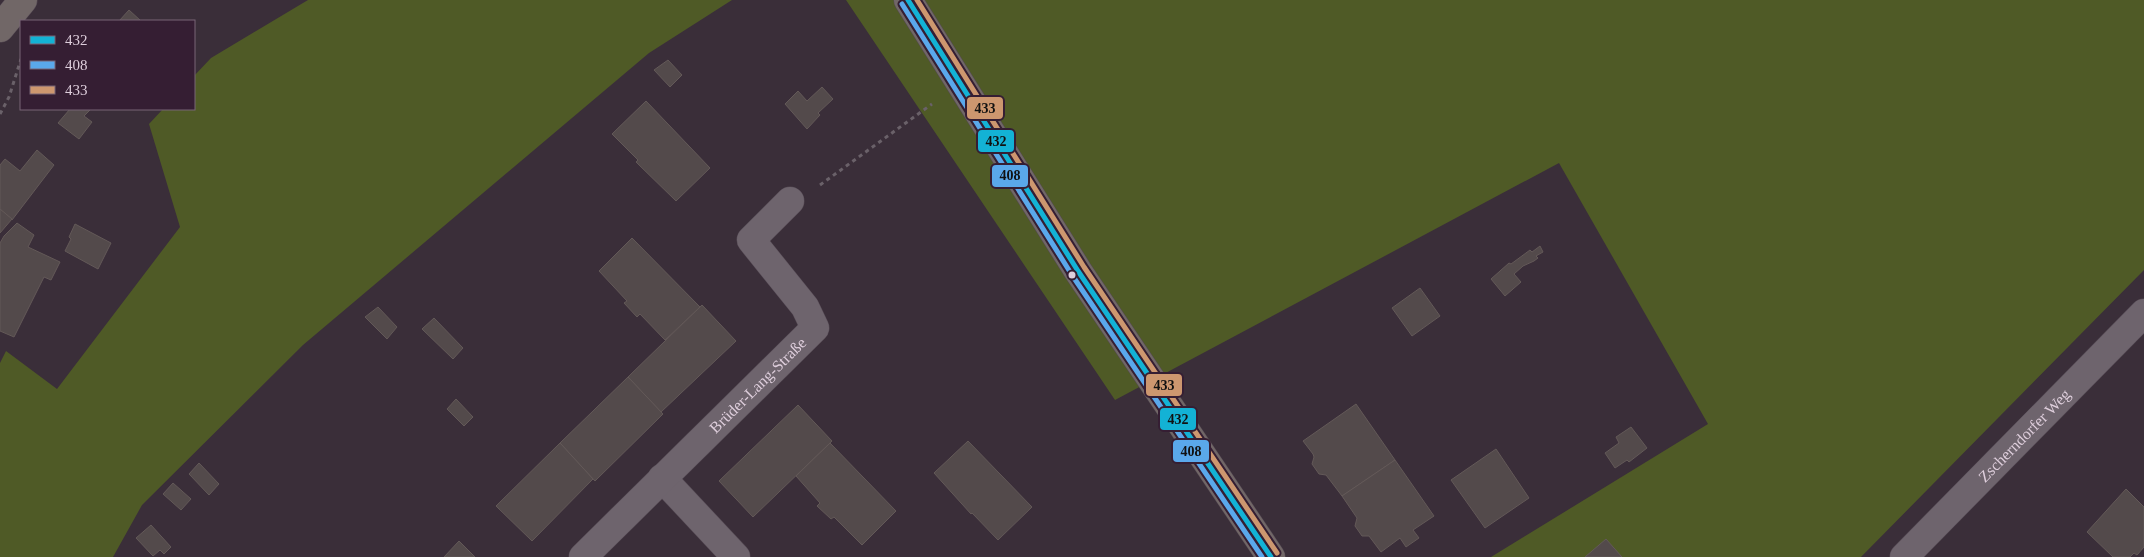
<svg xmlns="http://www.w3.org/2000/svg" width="2144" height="557" font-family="Georgia,serif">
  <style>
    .forest { fill: #4f5a26 }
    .building { fill: #534a4b; stroke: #635958 }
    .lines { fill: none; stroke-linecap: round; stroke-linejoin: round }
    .street-casing { stroke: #564b55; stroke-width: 29 }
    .primary-casing { stroke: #564b55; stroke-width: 29 }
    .path { stroke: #6a6169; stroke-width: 3; stroke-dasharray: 4 4; stroke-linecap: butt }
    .street { stroke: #6e646d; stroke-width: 28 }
    .primary { stroke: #716767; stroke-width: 28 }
    .bus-1-casing { stroke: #351e33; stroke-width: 9 }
    .bus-2-casing { stroke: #351e33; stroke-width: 9 }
    .bus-3-casing { stroke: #351e33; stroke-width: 9 }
    .bus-1 { stroke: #13b2d5; stroke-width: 5 }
    .bus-2 { stroke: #5aa8eb; stroke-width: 5 }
    .bus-3 { stroke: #cd976f; stroke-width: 5 }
    .bus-dot { fill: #decedc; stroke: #351e33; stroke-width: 2 }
    .labels { text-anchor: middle; stroke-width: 4; stroke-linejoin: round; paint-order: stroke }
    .street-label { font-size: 16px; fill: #decedc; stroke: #351e33 }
    .line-badge { stroke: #351e33; stroke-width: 2 }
    .pale-badge-label { font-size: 14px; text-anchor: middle; font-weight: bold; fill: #111 }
  </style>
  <rect width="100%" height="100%" fill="#3a2e39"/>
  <!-- forest -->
  <g class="forest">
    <path d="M 308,0 L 732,0 L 649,53 L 303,345 L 142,505 L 113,557 L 0,557 L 0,363 L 6,351 L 57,389 L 180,227 L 149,124 L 163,109 L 194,109 L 194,76 L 211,58 Z"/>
    <path d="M 846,0 L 2144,0 L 2144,270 L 1861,557 L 1491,557 L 1708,424 L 1559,163 L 1115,400 Z"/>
  </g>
  <!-- building -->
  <g class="building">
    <path d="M 129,10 L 141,21 L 119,21 Z"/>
    <path d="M 668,60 L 682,75 L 670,87 L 654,70 Z"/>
    <path d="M 822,87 L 833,99 L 818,113 L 820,115 L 807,129 L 785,104 L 798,91 L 807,101 Z"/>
    <path d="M 646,101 L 710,168 L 676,201 L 636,162 L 638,160 L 612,134 Z"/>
    <path d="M 70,109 L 91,109 L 84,116 L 92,122 L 79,139 L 58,123 Z"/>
    <path d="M 37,150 L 54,165 L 12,220 L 0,209 L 0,165 L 5,159 L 20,171 Z"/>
    <path d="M 0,209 L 12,219 L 0,233 Z"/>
    <path d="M 17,223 L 34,235 L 28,247 L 60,262 L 51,280 L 44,277 L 14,337 L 0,331 L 0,243 L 4,236 Z"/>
    <path d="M 75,224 L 111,243 L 98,269 L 65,251 L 71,239 L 69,237 Z"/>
    <path d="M 632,238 L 700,307 L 665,340 L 640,314 L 637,317 L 624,303 L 627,301 L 599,271 Z"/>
    <path d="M 1540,246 L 1543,252 L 1536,256 L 1538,258 L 1534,261 L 1523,266 L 1514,274 L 1521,282 L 1505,296 L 1491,279 L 1509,263 L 1511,264 L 1530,250 L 1532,252 Z"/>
    <path d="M 1420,288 L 1440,316 L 1412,336 L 1392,308 Z"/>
    <path d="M 702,305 L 736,341 L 661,412 L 628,377 Z"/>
    <path d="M 378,307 L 397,327 L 387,339 L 365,317 Z"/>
    <path d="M 434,318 L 463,348 L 453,359 L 422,329 Z"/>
    <path d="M 628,377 L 663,414 L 595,481 L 560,443 Z"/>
    <path d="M 456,399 L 473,417 L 464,426 L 447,409 Z"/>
    <path d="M 1356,404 L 1395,460 L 1342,496 L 1326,475 L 1319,474 L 1312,464 L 1314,457 L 1313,454 L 1303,441 Z"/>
    <path d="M 798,405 L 832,441 L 753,517 L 719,481 Z"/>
    <path d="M 1631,427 L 1647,448 L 1629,462 L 1627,460 L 1615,468 L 1605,453 L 1619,443 L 1616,437 Z"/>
    <path d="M 968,441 L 1032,507 L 998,540 L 972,513 L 971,514 L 934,473 Z"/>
    <path d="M 560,443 L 593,479 L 532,541 L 496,506 Z"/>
    <path d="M 830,443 L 896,511 L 862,545 L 834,517 L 831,519 L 817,506 L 820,503 L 796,476 Z"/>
    <path d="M 1496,449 L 1529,498 L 1485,528 L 1451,480 Z"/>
    <path d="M 1395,460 L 1434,516 L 1413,530 L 1419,538 L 1406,547 L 1400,538 L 1381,552 L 1369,536 L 1362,536 L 1355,526 L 1357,518 L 1342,496 Z"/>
    <path d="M 199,463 L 219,484 L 209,495 L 189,474 Z"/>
    <path d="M 173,483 L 191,499 L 181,510 L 163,494 Z"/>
    <path d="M 2126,489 L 2144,507 L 2144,547 L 2137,555 L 2134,553 L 2130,557 L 2113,557 L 2087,532 Z"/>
    <path d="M 151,525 L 171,547 L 164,554 L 160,550 L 153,556 L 136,538 Z"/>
    <path d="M 1606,539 L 1622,557 L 1585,557 Z"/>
    <path d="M 459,541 L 475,557 L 444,557 Z"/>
  </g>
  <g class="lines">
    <!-- street casing -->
    <g class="street-casing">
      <g id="street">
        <path d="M 662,478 L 736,557"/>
        <path id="s1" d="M 583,557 L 815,328 L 805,307 L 751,240 L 790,201"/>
        <path id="s2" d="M 1904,557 L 2144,313"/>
      </g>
    </g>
    <!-- primary casing -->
    <g class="primary-casing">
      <g id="primary">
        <path d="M 908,0 L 1078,271 L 1271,557"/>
        <path d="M 0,28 L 23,0"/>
      </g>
    </g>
    <!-- path -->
    <g class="path">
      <path d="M 0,114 L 9,97 L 21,59"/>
      <path d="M 820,185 L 932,104"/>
    </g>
    <!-- street -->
    <use href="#street" class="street"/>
    <!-- primary -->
    <use href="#primary" class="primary"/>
    <!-- bus-1 casing -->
    <g class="bus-1-casing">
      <path id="bus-1" d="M 908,0 L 1078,271 L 1271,557"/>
    </g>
    <!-- bus-2 casing -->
    <g class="bus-2-casing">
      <path id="bus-2" d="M 902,4 L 1072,275 L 1262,557"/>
    </g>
    <!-- bus-3 casing -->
    <g class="bus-3-casing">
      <path id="bus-3" d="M 917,0 L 1084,267 L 1277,553"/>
    </g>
    <!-- bus-1 -->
    <use href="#bus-1" class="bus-1"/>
    <!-- bus-2 -->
    <use href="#bus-2" class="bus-2"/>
    <!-- bus-3 -->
    <use href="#bus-3" class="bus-3"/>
  </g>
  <!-- markers -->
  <circle class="bus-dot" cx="1072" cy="275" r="4.5"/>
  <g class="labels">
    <!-- street labels -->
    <g class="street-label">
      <text dy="6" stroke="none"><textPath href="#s1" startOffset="245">Brüder-Lang-Straße</textPath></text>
      <text dy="6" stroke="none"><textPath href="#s2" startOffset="171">Zscherndorfer Weg</textPath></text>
    </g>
  </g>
  <g class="line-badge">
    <rect x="966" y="96" width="38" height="24" rx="5" fill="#cd976f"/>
    <rect x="977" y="129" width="38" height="24" rx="5" fill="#13b2d5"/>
    <rect x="991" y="164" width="38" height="24" rx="5" fill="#5aa8eb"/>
    <rect x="1145" y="373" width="38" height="24" rx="5" fill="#cd976f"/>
    <rect x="1159" y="407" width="38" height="24" rx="5" fill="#13b2d5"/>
    <rect x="1172" y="439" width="38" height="24" rx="5" fill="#5aa8eb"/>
  </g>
  <g class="pale-badge-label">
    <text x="985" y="113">433</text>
    <text x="996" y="146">432</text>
    <text x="1010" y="180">408</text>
    <text x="1164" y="390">433</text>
    <text x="1178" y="424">432</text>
    <text x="1191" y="456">408</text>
  </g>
  <!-- legend -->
  <rect x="20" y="20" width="175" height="90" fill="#351e33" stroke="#796477"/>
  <rect x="30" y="36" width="25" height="8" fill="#13b2d5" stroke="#796477"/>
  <text x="65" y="45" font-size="15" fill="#decedc">432</text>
  <rect x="30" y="61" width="25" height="8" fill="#5aa8eb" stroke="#796477"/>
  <text x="65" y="70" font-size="15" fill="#decedc">408</text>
  <rect x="30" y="86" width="25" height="8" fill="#cd976f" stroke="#796477"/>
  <text x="65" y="95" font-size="15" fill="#decedc">433</text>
</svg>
